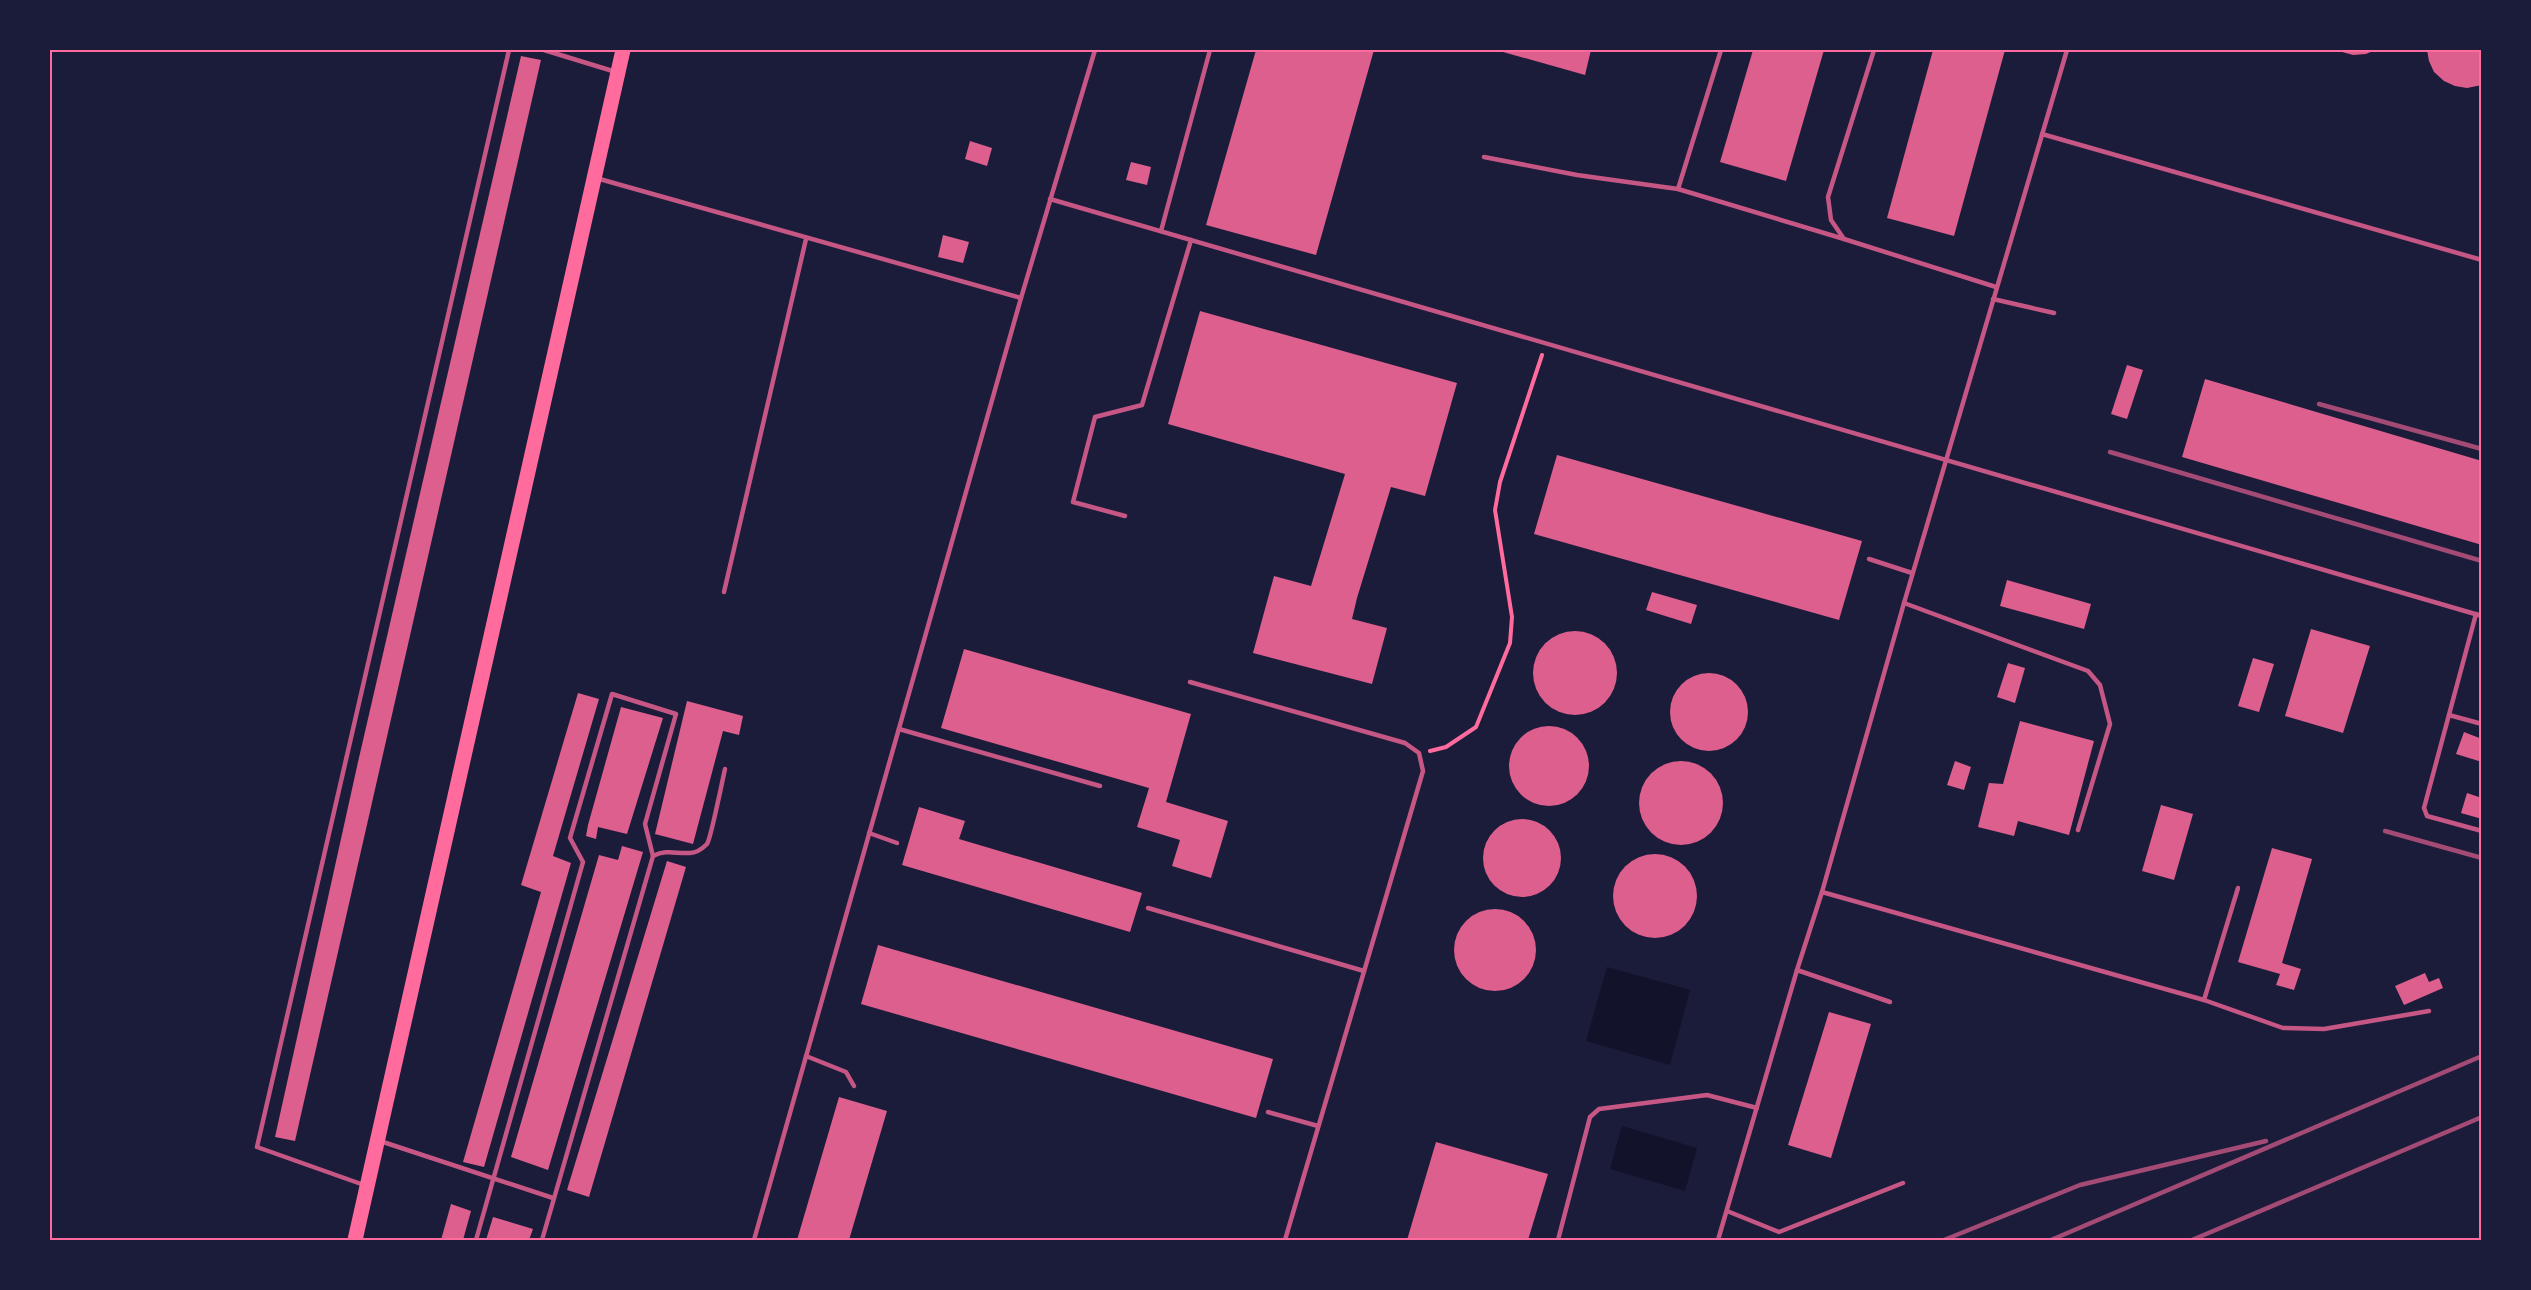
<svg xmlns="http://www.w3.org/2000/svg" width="2531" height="1290" font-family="Helvetica,sans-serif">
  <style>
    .water { fill: #12122b }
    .building { fill: #dd5f8e }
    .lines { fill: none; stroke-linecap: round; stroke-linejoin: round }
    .path { stroke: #ff6b9d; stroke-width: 4 }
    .service { stroke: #c65784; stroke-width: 4.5 }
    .primary { stroke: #ff6b9d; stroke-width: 15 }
    .rail { stroke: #a44b75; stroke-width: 4.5 }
    .neatline { fill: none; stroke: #ff6b9d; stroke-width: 2 }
  </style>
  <rect width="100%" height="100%" fill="#1b1b3a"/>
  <!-- water -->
  <g class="water">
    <path d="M 1607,967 L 1690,990 L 1670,1065 L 1586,1041 Z"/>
    <path d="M 1622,1126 L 1697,1148 L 1685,1191 L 1610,1169 Z"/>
  </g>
  <!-- building -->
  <g class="building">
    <path d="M 1256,50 L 1374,50 L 1316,255 L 1206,225 Z"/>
    <path d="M 1496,50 L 1591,50 L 1585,75 Z"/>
    <path d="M 1753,50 L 1824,50 L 1786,181 L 1720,162 Z"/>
    <path d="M 1933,50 L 2005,50 L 1954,236 L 1887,218 Z"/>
    <path d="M 2335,50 L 2375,50 L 2366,54 L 2353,55 Z"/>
    <path d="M 2427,50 L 2482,50 L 2482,85 L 2467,88 L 2455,86 L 2444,81 L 2434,72 L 2429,61 Z"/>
    <path d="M 521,56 L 541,60 L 295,1141 L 275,1137 L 358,762 Z"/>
    <path d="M 970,141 L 992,148 L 987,166 L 965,159 Z"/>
    <path d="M 1131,162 L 1151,167 L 1147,185 L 1126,180 Z"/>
    <path d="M 943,235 L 969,242 L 963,263 L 938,257 Z"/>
    <path d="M 1200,311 L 1457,383 L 1425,496 L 1391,487 L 1357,598 L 1352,619 L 1387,628 L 1372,684 L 1253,653 L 1274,576 L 1311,586 L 1345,474 L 1168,424 Z"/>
    <path d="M 2127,365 L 2143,370 L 2127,419 L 2111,414 Z"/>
    <path d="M 2205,379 L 2482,461 L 2482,545 L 2182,457 Z"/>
    <path d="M 1557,455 L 1862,541 L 1839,620 L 1534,534 Z"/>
    <path d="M 2007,580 L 2091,604 L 2084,629 L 2000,606 Z"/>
    <path d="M 1652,592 L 1697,605 L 1691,624 L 1646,610 Z"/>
    <path d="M 2311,629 L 2370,646 L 2343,733 L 2285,716 Z"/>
    <circle cx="1575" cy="673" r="42"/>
    <path d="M 964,649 L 1191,714 L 1166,802 L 1228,821 L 1211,878 L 1172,866 L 1180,840 L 1137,827 L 1149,788 L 941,728 Z"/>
    <path d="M 2253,658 L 2274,664 L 2259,712 L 2238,706 Z"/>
    <path d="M 2008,663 L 2025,668 L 2015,703 L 1997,697 Z"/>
    <circle cx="1709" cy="712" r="39"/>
    <path d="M 578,693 L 599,699 L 553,856 L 571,863 L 484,1167 L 463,1162 L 541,892 L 521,885 Z"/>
    <path d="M 687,701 L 743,716 L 739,735 L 723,731 L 693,844 L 655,834 Z"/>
    <path d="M 621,707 L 663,718 L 627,834 L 598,827 L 596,839 L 586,836 L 588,825 Z"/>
    <path d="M 2020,721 L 2094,741 L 2069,835 L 2018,821 L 2014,836 L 1978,827 L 1989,783 L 2003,784 Z"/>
    <circle cx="1549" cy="766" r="40"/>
    <path d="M 2464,732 L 2482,739 L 2482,762 L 2456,754 Z"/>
    <circle cx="1681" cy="803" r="42"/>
    <path d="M 1955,761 L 1971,767 L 1964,790 L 1947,785 Z"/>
    <path d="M 2467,793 L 2482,798 L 2482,819 L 2461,813 Z"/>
    <path d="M 2161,805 L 2193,814 L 2174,880 L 2142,871 Z"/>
    <path d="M 919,807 L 965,821 L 959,839 L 1142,893 L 1130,932 L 902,865 Z"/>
    <circle cx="1522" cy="858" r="39"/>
    <path d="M 622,846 L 643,852 L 548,1170 L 511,1157 L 599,855 L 618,860 Z"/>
    <path d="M 2272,848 L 2312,859 L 2282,963 L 2301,969 L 2294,990 L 2276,985 L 2280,974 L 2238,962 Z"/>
    <circle cx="1655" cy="896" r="42"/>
    <path d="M 667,861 L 686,867 L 589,1197 L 567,1190 Z"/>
    <circle cx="1495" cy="950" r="41"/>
    <path d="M 878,945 L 1273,1059 L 1256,1118 L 861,1004 Z"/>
    <path d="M 2425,973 L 2429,982 L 2439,978 L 2443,988 L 2404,1005 L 2395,986 Z"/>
    <path d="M 1829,1012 L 1871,1024 L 1831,1158 L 1788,1145 Z"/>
    <path d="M 839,1097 L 887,1111 L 849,1240 L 797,1240 Z"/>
    <path d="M 1436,1142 L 1548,1174 L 1528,1240 L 1407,1240 Z"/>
    <path d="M 451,1204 L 471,1211 L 463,1240 L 441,1240 Z"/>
    <path d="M 493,1217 L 533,1229 L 529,1240 L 486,1240 Z"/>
  </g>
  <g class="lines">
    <!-- path -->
    <path class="path" d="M 1430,751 L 1446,747 L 1476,727 L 1510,643 L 1512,617 L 1495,510 L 1500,482 L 1542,355"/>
    <!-- service -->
    <g class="service">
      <path d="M 544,50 L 616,72"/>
      <path d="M 1874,50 L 1828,197 L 1831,220 L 1844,239 L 1996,287"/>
      <path d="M 2042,134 L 2482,260"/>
      <path d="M 1484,157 L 1577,175 L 1678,189 L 1844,239"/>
      <path d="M 596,178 L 1021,298"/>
      <path d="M 1678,189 L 1721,50"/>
      <path d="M 1050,199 L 2482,616"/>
      <path d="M 1161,231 L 1210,50"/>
      <path d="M 1993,299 L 2054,313"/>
      <path d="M 1125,516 L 1073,502 L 1095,417 L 1142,405 L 1191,240"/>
      <path d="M 1869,559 L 1912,573"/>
      <path d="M 724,592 L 806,239"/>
      <path d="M 1904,603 L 2088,671 L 2100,685 L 2110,724 L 2078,830"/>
      <path d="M 2476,614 L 2424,808 L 2427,816 L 2482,831"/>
      <path d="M 1190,682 L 1405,743 L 1419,753 L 1423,771 L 1285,1240"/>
      <path d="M 2449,715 L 2482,724"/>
      <path d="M 899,729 L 1100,786"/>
      <path d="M 869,833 L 897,843"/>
      <path d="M 653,856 C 667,849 676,854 690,853 C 696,853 703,848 707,844 C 711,838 722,782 725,769"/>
      <path d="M 1822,892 L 2204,1000 L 2283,1028 L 2324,1029 L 2429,1011"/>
      <path d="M 1148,908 L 1364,971"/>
      <path d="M 1797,970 L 1890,1002"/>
      <path d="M 2204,1000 L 2238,888"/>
      <path d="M 806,1056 L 846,1072 L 854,1086"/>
      <path d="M 1268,1112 L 1318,1126"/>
      <path d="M 380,1141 L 553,1198"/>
      <path d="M 364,1185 L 257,1147 L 509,50"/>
      <path d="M 1727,1211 L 1779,1232 L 1903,1183"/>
      <path d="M 476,1240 L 583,862 L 570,838 L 612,694 L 676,714 L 645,824 L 653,856 L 542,1240"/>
      <path d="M 754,1240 L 1021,298 L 1095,50"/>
      <path d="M 1558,1240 L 1590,1117 L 1599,1109 L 1707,1095 L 1757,1108"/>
      <path d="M 1718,1240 L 1797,970 L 1822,892 L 1904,603 L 2067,50"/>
    </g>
    <!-- primary -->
    <path class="primary" d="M 355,1240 L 623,50"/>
    <!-- rail -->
    <g class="rail">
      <path d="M 2319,404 L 2482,449"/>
      <path d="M 2110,452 L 2482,561"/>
      <path d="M 2385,831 L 2482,858"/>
      <path d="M 1944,1240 L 2080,1185 L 2266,1141"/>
      <path d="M 2051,1240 L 2482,1056"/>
      <path d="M 2192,1240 L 2482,1117"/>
    </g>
  </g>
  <!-- border -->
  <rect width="2531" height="1290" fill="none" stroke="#1b1b3a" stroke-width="102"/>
  <rect x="51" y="51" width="2429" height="1188" class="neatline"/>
</svg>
